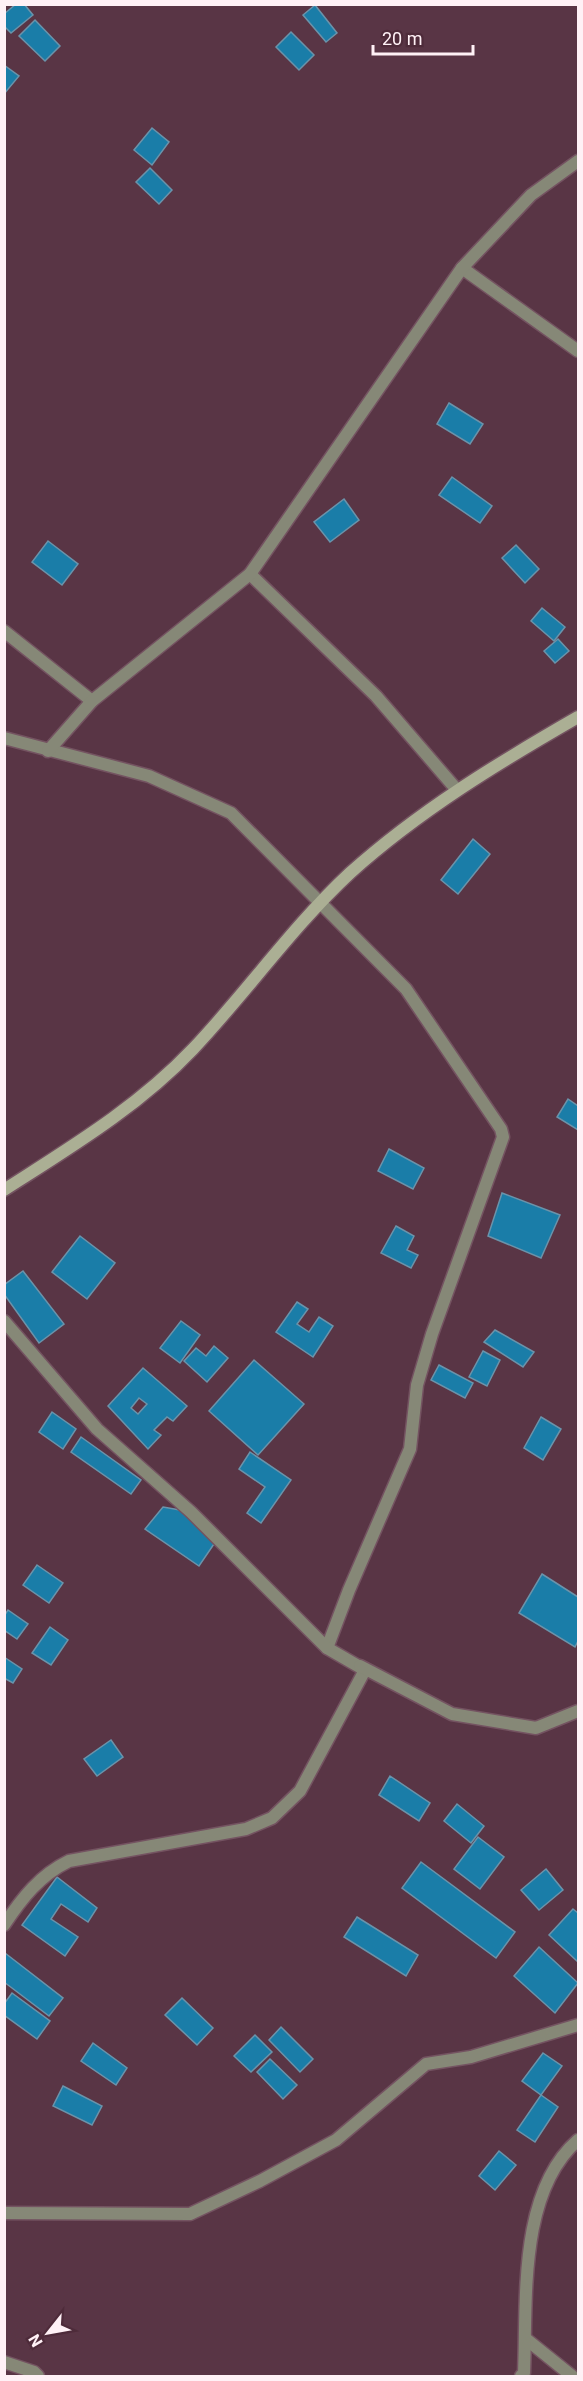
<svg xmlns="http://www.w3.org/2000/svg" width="583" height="2381" font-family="Roboto,sans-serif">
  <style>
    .building { fill: #1a7da8; stroke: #6b93aa; stroke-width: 1.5; fill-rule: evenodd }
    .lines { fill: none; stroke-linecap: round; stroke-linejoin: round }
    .street-casing { stroke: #745361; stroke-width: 15 }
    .secondary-casing { stroke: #745361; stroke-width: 15 }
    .street { stroke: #868877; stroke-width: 12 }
    .secondary { stroke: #abaf94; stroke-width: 12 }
  </style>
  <rect width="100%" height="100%" fill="#593545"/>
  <!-- building -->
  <g class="building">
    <path d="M 16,4 L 24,4 L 33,15 L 11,33 L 4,26 L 4,14 Z"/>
    <path d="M 315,5 L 337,33 L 326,42 L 303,15 Z"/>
    <path d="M 35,20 L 60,46 L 45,61 L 19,36 Z"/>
    <path d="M 291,32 L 314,55 L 299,70 L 276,47 Z"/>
    <path d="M 4,65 L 19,76 L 4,94 Z"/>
    <path d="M 152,128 L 169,142 L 152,165 L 134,150 Z"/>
    <path d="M 150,168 L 172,190 L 159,204 L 136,182 Z"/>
    <path d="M 449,403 L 483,424 L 470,444 L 437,424 Z"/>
    <path d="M 452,477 L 492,506 L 480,523 L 439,495 Z"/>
    <path d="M 344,499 L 359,520 L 330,542 L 314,522 Z"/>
    <path d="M 48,541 L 78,564 L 62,585 L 32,562 Z"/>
    <path d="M 516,545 L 539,569 L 525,583 L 502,558 Z"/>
    <path d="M 542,608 L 565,627 L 554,641 L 531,621 Z"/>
    <path d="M 558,639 L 569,651 L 555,663 L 544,651 Z"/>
    <path d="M 473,839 L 490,854 L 458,894 L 441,880 Z"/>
    <path d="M 568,1099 L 578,1106 L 578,1130 L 557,1117 Z"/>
    <path d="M 389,1149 L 424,1168 L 413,1189 L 378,1171 Z"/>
    <path d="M 502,1193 L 560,1215 L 541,1258 L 488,1236 Z"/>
    <path d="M 396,1226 L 414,1236 L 407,1250 L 418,1255 L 411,1268 L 381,1253 Z"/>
    <path d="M 80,1236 L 115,1263 L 87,1299 L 52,1272 Z"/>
    <path d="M 23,1271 L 64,1324 L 39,1343 L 4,1294 L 4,1285 Z"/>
    <path d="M 297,1302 L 308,1309 L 297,1324 L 309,1332 L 319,1317 L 333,1326 L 313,1357 L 276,1332 Z"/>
    <path d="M 181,1321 L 200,1335 L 180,1363 L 160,1348 Z"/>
    <path d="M 495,1330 L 534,1352 L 523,1367 L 484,1342 Z"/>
    <path d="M 214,1346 L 228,1358 L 207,1382 L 184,1361 L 196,1348 L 206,1356 Z"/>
    <path d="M 483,1351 L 500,1360 L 487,1386 L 469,1377 Z"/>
    <path d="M 254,1360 L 304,1404 L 258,1455 L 209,1411 Z"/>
    <path d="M 439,1365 L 473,1383 L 465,1398 L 431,1380 Z"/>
    <path d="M 143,1368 L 187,1406 L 173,1421 L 167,1417 L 154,1430 L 161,1435 L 148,1449 L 108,1406 ZM 139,1398 L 147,1404 L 138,1414 L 131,1408 Z"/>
    <path d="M 52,1412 L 76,1429 L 63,1449 L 39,1432 Z"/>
    <path d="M 541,1417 L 561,1429 L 543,1460 L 524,1448 Z"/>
    <path d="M 81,1437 L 141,1480 L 131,1494 L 71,1452 Z"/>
    <path d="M 250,1452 L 291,1480 L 261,1523 L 247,1513 L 265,1487 L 239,1469 Z"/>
    <path d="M 163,1507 L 191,1512 L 214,1544 L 199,1566 L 145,1529 Z"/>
    <path d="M 37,1565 L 63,1583 L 49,1603 L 23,1585 Z"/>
    <path d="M 542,1574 L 578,1597 L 578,1641 L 575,1647 L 519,1613 Z"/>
    <path d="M 8,1610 L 28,1624 L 17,1639 L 4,1630 L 4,1616 Z"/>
    <path d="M 50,1627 L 68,1640 L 51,1665 L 32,1653 Z"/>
    <path d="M 4,1657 L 22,1669 L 13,1683 L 4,1678 Z"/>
    <path d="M 111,1740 L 123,1757 L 97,1776 L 84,1759 Z"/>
    <path d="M 390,1776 L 430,1803 L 419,1821 L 379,1795 Z"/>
    <path d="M 457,1804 L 484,1826 L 471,1843 L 444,1821 Z"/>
    <path d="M 478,1837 L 504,1857 L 480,1889 L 454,1869 Z"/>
    <path d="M 421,1862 L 515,1932 L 496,1958 L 402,1888 Z"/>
    <path d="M 546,1869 L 563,1890 L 539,1910 L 521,1890 Z"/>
    <path d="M 57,1877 L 97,1908 L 88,1922 L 61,1904 L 51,1919 L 78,1937 L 65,1956 L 22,1925 Z"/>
    <path d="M 573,1909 L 578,1913 L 578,1962 L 549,1935 Z"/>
    <path d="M 357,1917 L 418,1955 L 406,1976 L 344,1937 Z"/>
    <path d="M 539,1947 L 578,1983 L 555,2013 L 514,1976 Z"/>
    <path d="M 5,1953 L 63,1998 L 49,2016 L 4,1982 Z"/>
    <path d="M 12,1993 L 50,2021 L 37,2039 L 4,2015 L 4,2004 Z"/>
    <path d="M 182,1998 L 213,2028 L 197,2045 L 165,2015 Z"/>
    <path d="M 281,2027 L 313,2059 L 300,2072 L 269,2040 Z"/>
    <path d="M 255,2035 L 272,2052 L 251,2072 L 234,2056 Z"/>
    <path d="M 93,2043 L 127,2068 L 116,2085 L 81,2061 Z"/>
    <path d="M 543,2053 L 562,2066 L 541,2095 L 522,2081 Z"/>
    <path d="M 270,2059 L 297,2085 L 283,2099 L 257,2072 Z"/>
    <path d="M 63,2086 L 102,2106 L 92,2125 L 53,2106 Z"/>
    <path d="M 541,2095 L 558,2107 L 535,2142 L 517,2130 Z"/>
    <path d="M 499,2151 L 516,2165 L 495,2190 L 479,2176 Z"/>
  </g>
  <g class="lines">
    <!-- street casing -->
    <g class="street-casing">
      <g id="street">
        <path d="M 462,268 L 578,351"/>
        <path d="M 250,574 L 376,696 L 457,790"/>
        <path d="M 4,631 L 92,701"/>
        <path d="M 4,738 L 149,776 L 231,813 L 406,989 L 501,1129 L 503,1137 L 432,1334 L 417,1385 L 410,1449 L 349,1590 L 327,1648"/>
        <path d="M 48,751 L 92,701 L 250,574 L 462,268 L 531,195 L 578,161"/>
        <path d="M 4,1321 L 97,1429 L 191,1512 L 327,1648 L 365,1670 L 300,1791 L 272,1818 L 246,1829 L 69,1861 C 40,1875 22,1898 4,1925"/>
        <path d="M 360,1666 L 452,1714 L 536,1728 L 578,1711"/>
        <path d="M 4,2213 L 190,2214 L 260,2181 L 336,2140 L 426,2064 L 471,2057 L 578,2025"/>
        <path d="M 526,2339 L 572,2376"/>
        <path d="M 4,2362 L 34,2372 L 38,2376"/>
        <path d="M 521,2376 L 524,2373 C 527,2300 518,2192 578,2140"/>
      </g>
    </g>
    <!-- secondary casing -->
    <g class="secondary-casing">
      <path id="secondary" d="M 4,1190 C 71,1147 138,1107 193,1049 C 247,992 292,927 350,873 C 419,811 498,763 578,717"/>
    </g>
    <!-- street -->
    <use href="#street" class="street"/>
    <!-- secondary -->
    <use href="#secondary" class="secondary"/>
  </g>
  <!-- border -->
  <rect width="583" height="2381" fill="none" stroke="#fff1f6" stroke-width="12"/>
  <!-- north arrow -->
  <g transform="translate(48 2333) rotate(239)" stroke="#4e2b3a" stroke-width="4.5" paint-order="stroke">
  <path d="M0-4.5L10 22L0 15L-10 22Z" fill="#fff1f6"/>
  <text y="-9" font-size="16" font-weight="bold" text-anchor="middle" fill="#fff1f6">N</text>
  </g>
  <!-- scale -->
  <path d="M373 45v9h100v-9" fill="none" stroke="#fff1f6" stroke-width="3"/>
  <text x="382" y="45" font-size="18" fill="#fff1f6" stroke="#4e2b3a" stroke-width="4.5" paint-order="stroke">20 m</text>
</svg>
